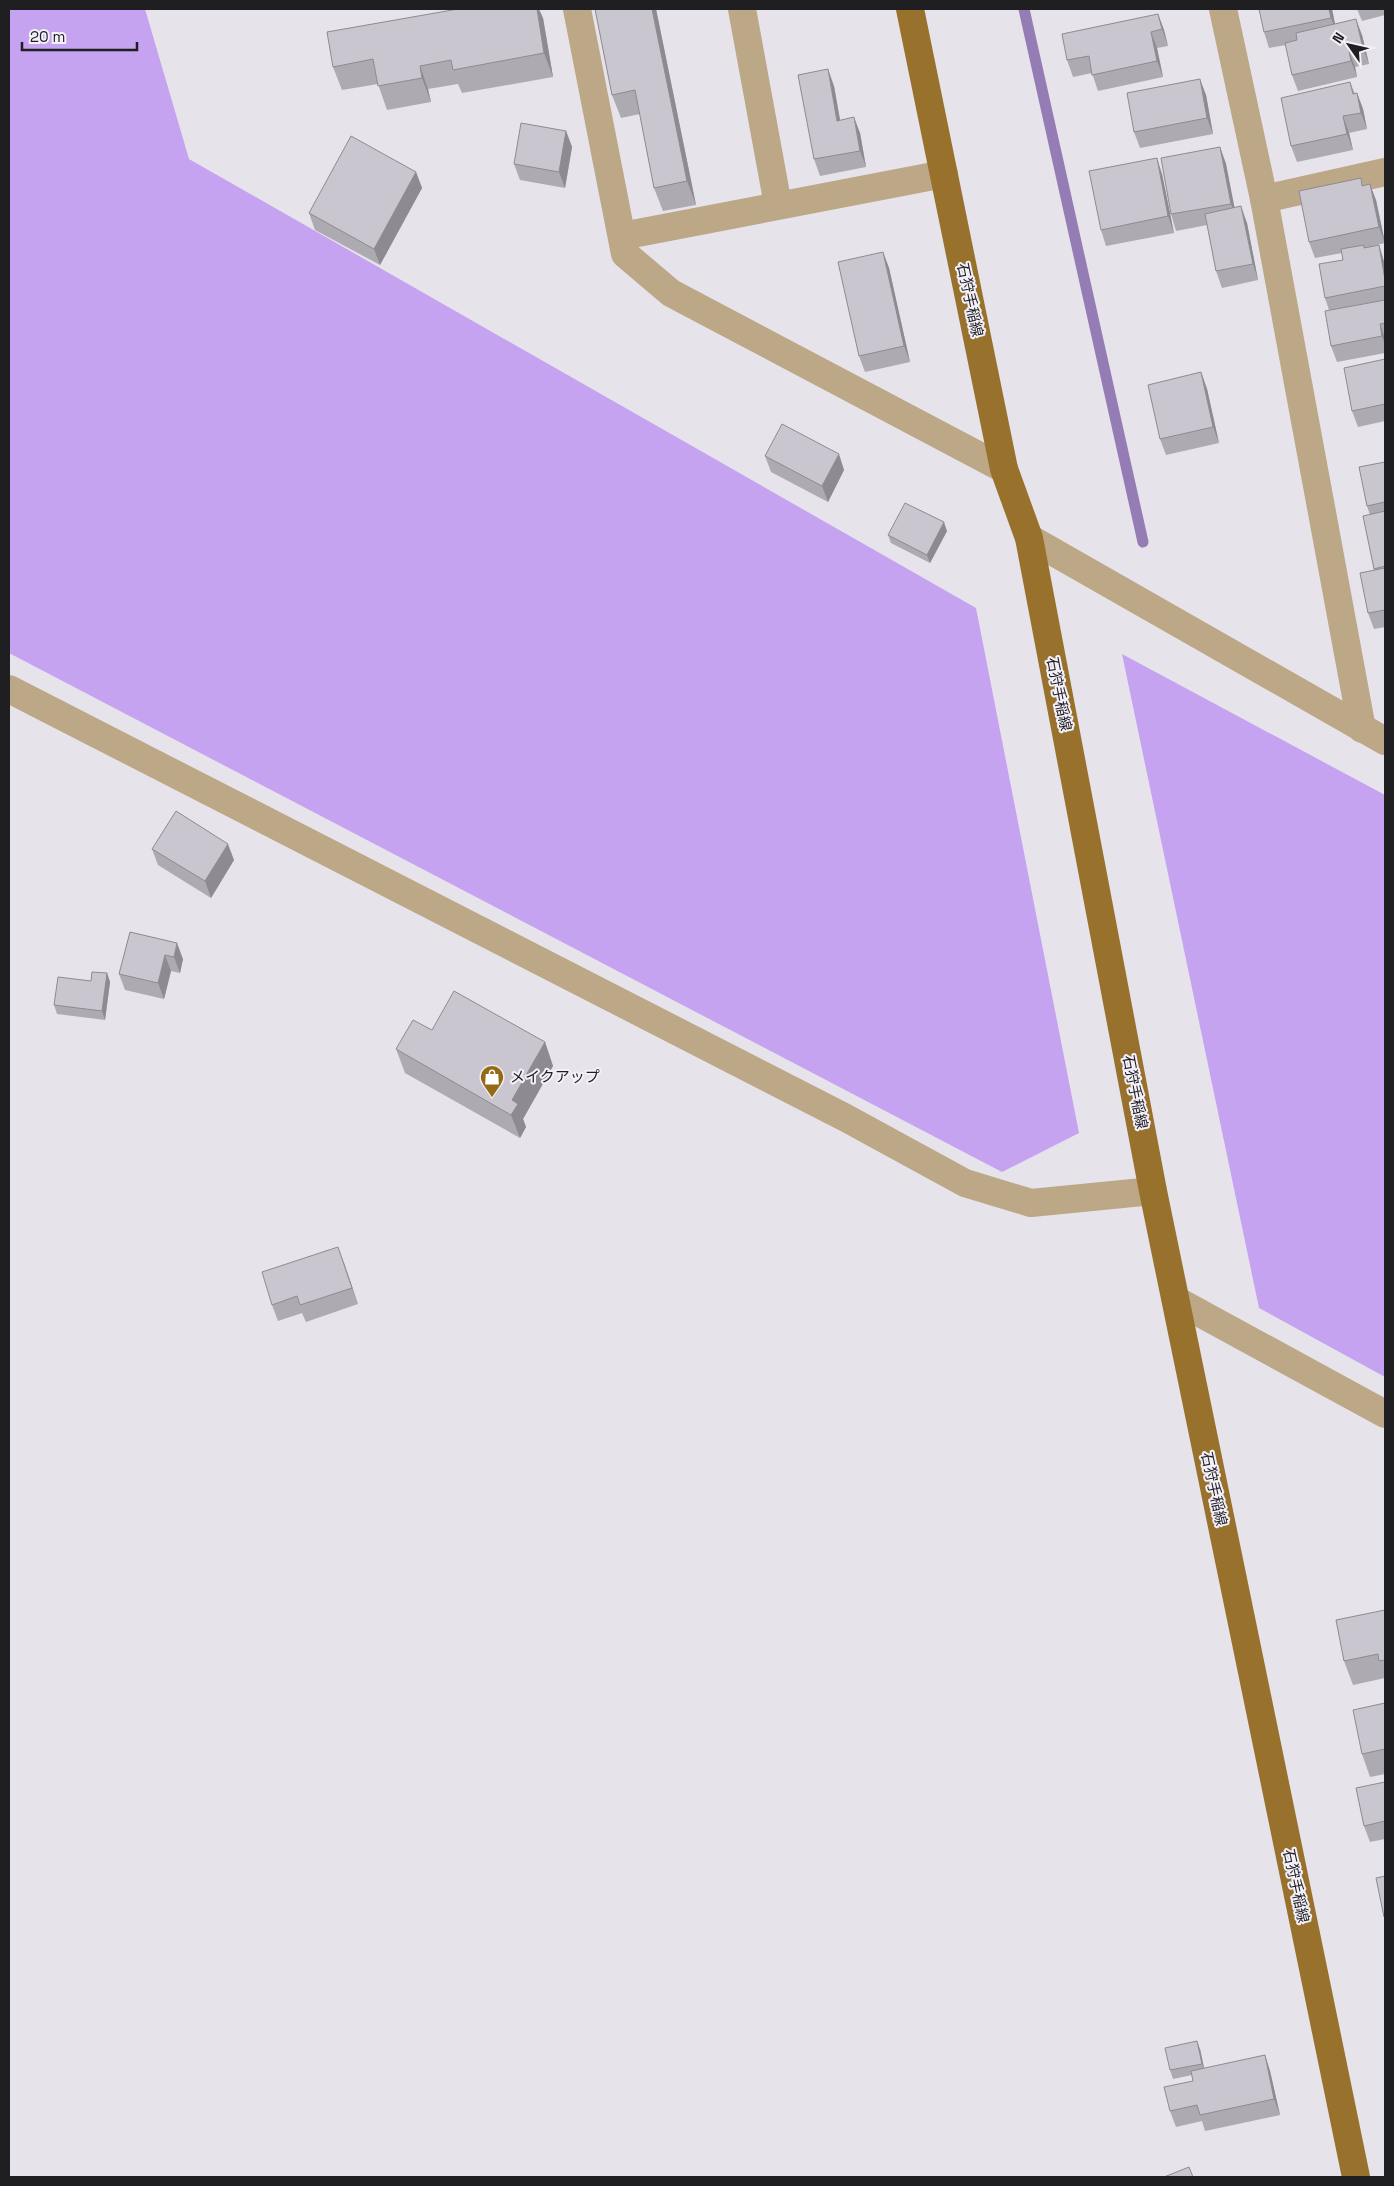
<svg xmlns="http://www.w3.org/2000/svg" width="1394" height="2186" font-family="'Space Grotesk','Noto Sans JP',sans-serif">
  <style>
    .forest { fill: #c5a3f1 }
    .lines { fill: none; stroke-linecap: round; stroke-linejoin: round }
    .stream { stroke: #957cb5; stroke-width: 11 }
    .street { stroke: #bca786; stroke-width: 28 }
    .primary { stroke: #98722d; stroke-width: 28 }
    .wall { fill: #aeaab2 }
    .shaded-wall { fill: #8d8b91 }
    .building { fill: #cac6cf; stroke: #8d8b91 }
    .labels { text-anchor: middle; stroke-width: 4; stroke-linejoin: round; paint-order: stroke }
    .street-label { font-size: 15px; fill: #1f1e21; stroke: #f3f0f9 }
    .poi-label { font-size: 15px; fill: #1f1e21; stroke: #f3f0f9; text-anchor: start }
  </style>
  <rect width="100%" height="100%" fill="#e6e3eb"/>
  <!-- forest -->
  <g class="forest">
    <path d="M 9,9 L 145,9 L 189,159 L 976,608 L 1079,1133 L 1002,1172 L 9,653 Z"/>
    <path d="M 1122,654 L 1385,795 L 1385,1377 L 1259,1308 Z"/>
  </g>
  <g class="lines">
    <!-- stream -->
    <path class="stream" d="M 1024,9 L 1143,542"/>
    <!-- street -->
    <g class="street">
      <path d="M 577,9 L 625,254 L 671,293 L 1004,469"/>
      <path d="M 742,9 L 778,205"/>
      <path d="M 1223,9 L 1264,199 L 1362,729"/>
      <path d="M 1264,199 L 1385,172"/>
      <path d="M 622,236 L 944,174"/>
      <path d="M 1029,538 L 1385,741"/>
      <path d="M 9,689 L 846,1118 L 965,1183 L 1031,1203 L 1153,1191"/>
      <path d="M 1176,1300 L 1385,1414"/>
    </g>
    <!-- primary -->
    <path class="primary" d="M 910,9 L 1004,469 L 1029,538 L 1153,1191 L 1356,2177"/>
  </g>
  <!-- wall -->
  <g class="wall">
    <path d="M 595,9 L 656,9 L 696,205 L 663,211 L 654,188 L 640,114 L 621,118 L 612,95 Z"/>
    <path d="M 1332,9 L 1335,24 L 1362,35 L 1369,64 L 1355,67 L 1357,77 L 1298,91 L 1292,75 L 1286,45 L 1269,48 L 1264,32 Z"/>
    <path d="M 1357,9 L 1385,9 L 1385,15 L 1362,21 Z"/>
    <path d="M 1158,14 L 1164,30 L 1168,46 L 1157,48 L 1163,77 L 1098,91 L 1092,73 L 1073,77 L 1067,60 Z"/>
    <path d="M 543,18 L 553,77 L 462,93 L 458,84 L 428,89 L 431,102 L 387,110 L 378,84 L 342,90 L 333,67 Z"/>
    <path d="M 1350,82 L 1355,94 L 1357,93 L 1363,109 L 1367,129 L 1349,133 L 1353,150 L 1297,162 L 1291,146 Z"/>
    <path d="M 834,86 L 840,120 L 860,133 L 866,167 L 820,176 L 814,159 Z"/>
    <path d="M 1206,95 L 1213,134 L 1140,148 L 1134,132 Z"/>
    <path d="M 566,131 L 572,147 L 565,188 L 520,180 L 514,164 Z"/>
    <path d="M 1220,147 L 1226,164 L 1234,208 L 1247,223 L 1258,280 L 1222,288 L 1216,271 L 1207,225 L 1176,231 L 1171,214 Z"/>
    <path d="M 416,172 L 422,188 L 380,265 L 315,230 L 309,213 Z"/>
    <path d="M 1162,174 L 1174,233 L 1106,246 L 1101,230 Z"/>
    <path d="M 1361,178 L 1363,185 L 1376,200 L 1385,243 L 1368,247 L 1379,245 L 1385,265 L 1385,353 L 1337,362 L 1331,346 L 1329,310 L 1325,298 L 1343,260 L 1342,253 L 1315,258 L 1309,242 Z"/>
    <path d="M 883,252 L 889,268 L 910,362 L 865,372 L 859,356 Z"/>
    <path d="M 1385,359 L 1385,421 L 1358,427 L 1352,411 Z"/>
    <path d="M 1201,372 L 1207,389 L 1219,443 L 1166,455 L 1160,439 Z"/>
    <path d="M 765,456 L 844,470 L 828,502 L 771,472 Z"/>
    <path d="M 1385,462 L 1385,627 L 1374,629 L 1368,613 L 1374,570 L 1363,516 L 1370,515 L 1367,506 Z"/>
    <path d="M 947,531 L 930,563 L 891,543 L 888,535 Z"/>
    <path d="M 152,849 L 234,860 L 211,898 L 158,865 Z"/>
    <path d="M 130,932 L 183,959 L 180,973 L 171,971 L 164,999 L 125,990 L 119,974 Z"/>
    <path d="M 107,973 L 110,982 L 105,1020 L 57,1014 L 54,1005 L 91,981 Z"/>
    <path d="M 432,1030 L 545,1042 L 553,1066 L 523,1119 L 526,1127 L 520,1138 L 405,1073 L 396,1049 Z"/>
    <path d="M 344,1263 L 358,1304 L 306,1322 L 302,1313 L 278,1321 L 272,1305 Z"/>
    <path d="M 1385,1610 L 1385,1678 L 1353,1685 L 1344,1661 Z"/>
    <path d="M 1385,1703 L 1385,1774 L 1370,1777 L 1362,1754 Z"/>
    <path d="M 1385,1782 L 1385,1839 L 1370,1842 L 1364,1826 Z"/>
    <path d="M 1200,2049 L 1204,2069 L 1265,2055 L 1270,2071 L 1280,2115 L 1205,2131 L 1202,2121 L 1176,2127 L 1170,2111 L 1193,2081 L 1192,2075 L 1173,2079 L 1170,2070 Z"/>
  </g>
  <!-- shaded-wall -->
  <g class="shaded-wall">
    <path d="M 537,9 L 539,9 L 543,18 L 553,77 L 544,53 Z"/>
    <path d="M 652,9 L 656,9 L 696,205 L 687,181 Z"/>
    <path d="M 1329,9 L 1332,9 L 1337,34 L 1331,18 Z"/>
    <path d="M 1158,14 L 1164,30 L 1168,46 L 1162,29 Z"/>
    <path d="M 1356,19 L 1362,35 L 1369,64 L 1363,48 Z"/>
    <path d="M 1151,32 L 1157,48 L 1163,77 L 1157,61 Z"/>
    <path d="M 1349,51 L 1355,67 L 1357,77 L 1351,61 Z"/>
    <path d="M 420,66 L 428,89 L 431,102 L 422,78 Z"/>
    <path d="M 828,69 L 834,86 L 843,137 L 837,121 Z"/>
    <path d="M 1200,79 L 1206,95 L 1213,134 L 1207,118 Z"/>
    <path d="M 1357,93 L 1363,109 L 1367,129 L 1361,113 Z"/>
    <path d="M 1343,116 L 1349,133 L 1353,150 L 1347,134 Z"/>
    <path d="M 854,117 L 860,133 L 866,167 L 860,151 Z"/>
    <path d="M 566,131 L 572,147 L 565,188 L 559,172 Z"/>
    <path d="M 1220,147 L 1226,164 L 1237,220 L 1231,204 Z"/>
    <path d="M 1157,158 L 1162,174 L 1174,233 L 1168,216 Z"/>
    <path d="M 416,172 L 422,188 L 380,265 L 374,249 Z"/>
    <path d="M 1370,184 L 1376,200 L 1385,243 L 1379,227 Z"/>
    <path d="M 1241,206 L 1247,223 L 1258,280 L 1253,264 Z"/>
    <path d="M 1379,245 L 1385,265 L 1385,280 Z"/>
    <path d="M 883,252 L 889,268 L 910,362 L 904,346 Z"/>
    <path d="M 1380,324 L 1385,339 L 1385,345 L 1382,336 Z"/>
    <path d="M 1201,372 L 1207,389 L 1219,443 L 1213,427 Z"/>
    <path d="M 839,454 L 844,470 L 828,502 L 822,486 Z"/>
    <path d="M 944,522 L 947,531 L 930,563 L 927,555 Z"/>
    <path d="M 228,844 L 234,860 L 211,898 L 205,881 Z"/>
    <path d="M 177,943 L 183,959 L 180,973 L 174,957 Z"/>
    <path d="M 165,955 L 171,971 L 164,999 L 158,983 Z"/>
    <path d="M 107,973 L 110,982 L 105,1020 L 102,1011 Z"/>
    <path d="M 545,1042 L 553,1066 L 523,1119 L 526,1127 L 520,1138 L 511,1115 L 512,1100 Z"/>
    <path d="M 338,1247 L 344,1263 L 358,1304 L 352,1288 Z"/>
    <path d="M 1197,2041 L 1200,2049 L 1205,2072 L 1202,2064 Z"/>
    <path d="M 1265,2055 L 1270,2071 L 1280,2115 L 1274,2099 Z"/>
  </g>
  <!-- building -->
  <g class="building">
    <path d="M 458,9 L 537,9 L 544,53 L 453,70 L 451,60 L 420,66 L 422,78 L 378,86 L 373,59 L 333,67 L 327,32 Z"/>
    <path d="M 595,9 L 652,9 L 687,181 L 654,188 L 635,90 L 612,95 Z"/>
    <path d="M 1259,9 L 1329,9 L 1331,18 L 1264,32 Z"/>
    <path d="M 1158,14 L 1162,29 L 1151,32 L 1157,61 L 1092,75 L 1089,56 L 1067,60 L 1062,34 Z"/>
    <path d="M 1356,19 L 1363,48 L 1349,51 L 1351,61 L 1292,75 L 1285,43 L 1297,40 L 1296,33 Z"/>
    <path d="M 828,69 L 837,121 L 854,117 L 860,151 L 814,159 L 798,75 Z"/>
    <path d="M 1200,79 L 1207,118 L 1134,132 L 1127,93 Z"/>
    <path d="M 1350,82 L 1353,94 L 1357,93 L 1361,113 L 1343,116 L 1347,134 L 1291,146 L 1281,98 Z"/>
    <path d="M 521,123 L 566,131 L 559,172 L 514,164 Z"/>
    <path d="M 351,136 L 416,172 L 374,249 L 309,213 Z"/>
    <path d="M 1220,147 L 1231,204 L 1171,214 L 1161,158 Z"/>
    <path d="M 1157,158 L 1168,216 L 1101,230 L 1089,171 Z"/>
    <path d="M 1361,178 L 1362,186 L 1370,184 L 1379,227 L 1309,242 L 1299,191 Z"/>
    <path d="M 1241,206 L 1253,264 L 1216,271 L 1205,214 Z"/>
    <path d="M 1364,245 L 1364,248 L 1379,245 L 1385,280 L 1385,286 L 1325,298 L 1319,264 L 1343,260 L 1341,249 Z"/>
    <path d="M 883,252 L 904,346 L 859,356 L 838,262 Z"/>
    <path d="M 1385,300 L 1385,323 L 1380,324 L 1382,336 L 1331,346 L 1325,311 Z"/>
    <path d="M 1385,359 L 1385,404 L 1352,411 L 1344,368 Z"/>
    <path d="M 1201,372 L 1213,427 L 1160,439 L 1148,385 Z"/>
    <path d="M 782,424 L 839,454 L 822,486 L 765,456 Z"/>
    <path d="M 1385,462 L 1385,502 L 1367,506 L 1359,467 Z"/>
    <path d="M 905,503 L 944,522 L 927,555 L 888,535 Z"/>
    <path d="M 1385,511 L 1385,566 L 1374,569 L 1363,516 Z"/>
    <path d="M 1385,568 L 1385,610 L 1368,613 L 1360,573 Z"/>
    <path d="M 176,811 L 228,844 L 205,881 L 152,849 Z"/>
    <path d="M 130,932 L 177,943 L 174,957 L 165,955 L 158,983 L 119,974 Z"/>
    <path d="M 92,972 L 107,973 L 102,1011 L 54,1005 L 58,977 L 91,981 Z"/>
    <path d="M 454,991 L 545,1042 L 512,1100 L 518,1104 L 511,1115 L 396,1049 L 413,1020 L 432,1030 Z"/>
    <path d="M 338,1247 L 352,1288 L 300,1305 L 297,1296 L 272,1305 L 262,1272 Z"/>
    <path d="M 1385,1610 L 1385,1660 L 1379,1661 L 1378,1654 L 1344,1661 L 1336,1620 Z"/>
    <path d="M 1385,1703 L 1385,1749 L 1362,1754 L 1353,1710 Z"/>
    <path d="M 1385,1782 L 1385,1821 L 1364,1826 L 1356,1788 Z"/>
    <path d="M 1385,1876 L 1385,1917 L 1384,1917 L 1376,1878 Z"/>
    <path d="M 1197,2041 L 1202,2064 L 1170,2070 L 1165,2048 Z"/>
    <path d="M 1265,2055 L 1274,2099 L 1200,2115 L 1197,2105 L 1170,2111 L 1164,2087 L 1193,2081 L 1191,2071 Z"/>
    <path d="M 1189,2167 L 1193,2177 L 1164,2177 Z"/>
  </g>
  <!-- icons -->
  <defs>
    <g id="shop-pin" transform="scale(1.25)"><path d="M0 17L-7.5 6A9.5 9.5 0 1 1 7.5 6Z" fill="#946a14" stroke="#f3f0f9"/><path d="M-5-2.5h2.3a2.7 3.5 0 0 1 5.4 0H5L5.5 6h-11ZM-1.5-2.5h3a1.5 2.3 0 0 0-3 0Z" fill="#fff"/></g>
  </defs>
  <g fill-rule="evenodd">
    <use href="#shop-pin" x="492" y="1077"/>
  </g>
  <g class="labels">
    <!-- street labels -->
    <g class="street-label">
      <text transform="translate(970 300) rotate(78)" y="5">石狩手稲線</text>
      <text transform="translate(1059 694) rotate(79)" y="5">石狩手稲線</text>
      <text transform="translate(1135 1092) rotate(79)" y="5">石狩手稲線</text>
      <text transform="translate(1214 1489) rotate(78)" y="5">石狩手稲線</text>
      <text transform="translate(1296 1886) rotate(78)" y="5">石狩手稲線</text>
    </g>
    <!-- poi labels -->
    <g class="poi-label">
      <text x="510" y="1082">メイクアップ</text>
    </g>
  </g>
  <!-- border -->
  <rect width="1394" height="2186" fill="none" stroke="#1f1e21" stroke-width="20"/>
  <!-- north arrow -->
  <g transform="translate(1349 45) rotate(304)" stroke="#f3f0f9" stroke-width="4" paint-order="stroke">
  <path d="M0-4L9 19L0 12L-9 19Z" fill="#1f1e21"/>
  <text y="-8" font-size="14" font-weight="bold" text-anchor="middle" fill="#1f1e21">N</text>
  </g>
  <!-- scale -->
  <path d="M22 42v8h115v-8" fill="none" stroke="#1f1e21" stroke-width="2.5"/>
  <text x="30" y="42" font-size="15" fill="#1f1e21" stroke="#f3f0f9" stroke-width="4" paint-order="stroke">20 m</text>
</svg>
